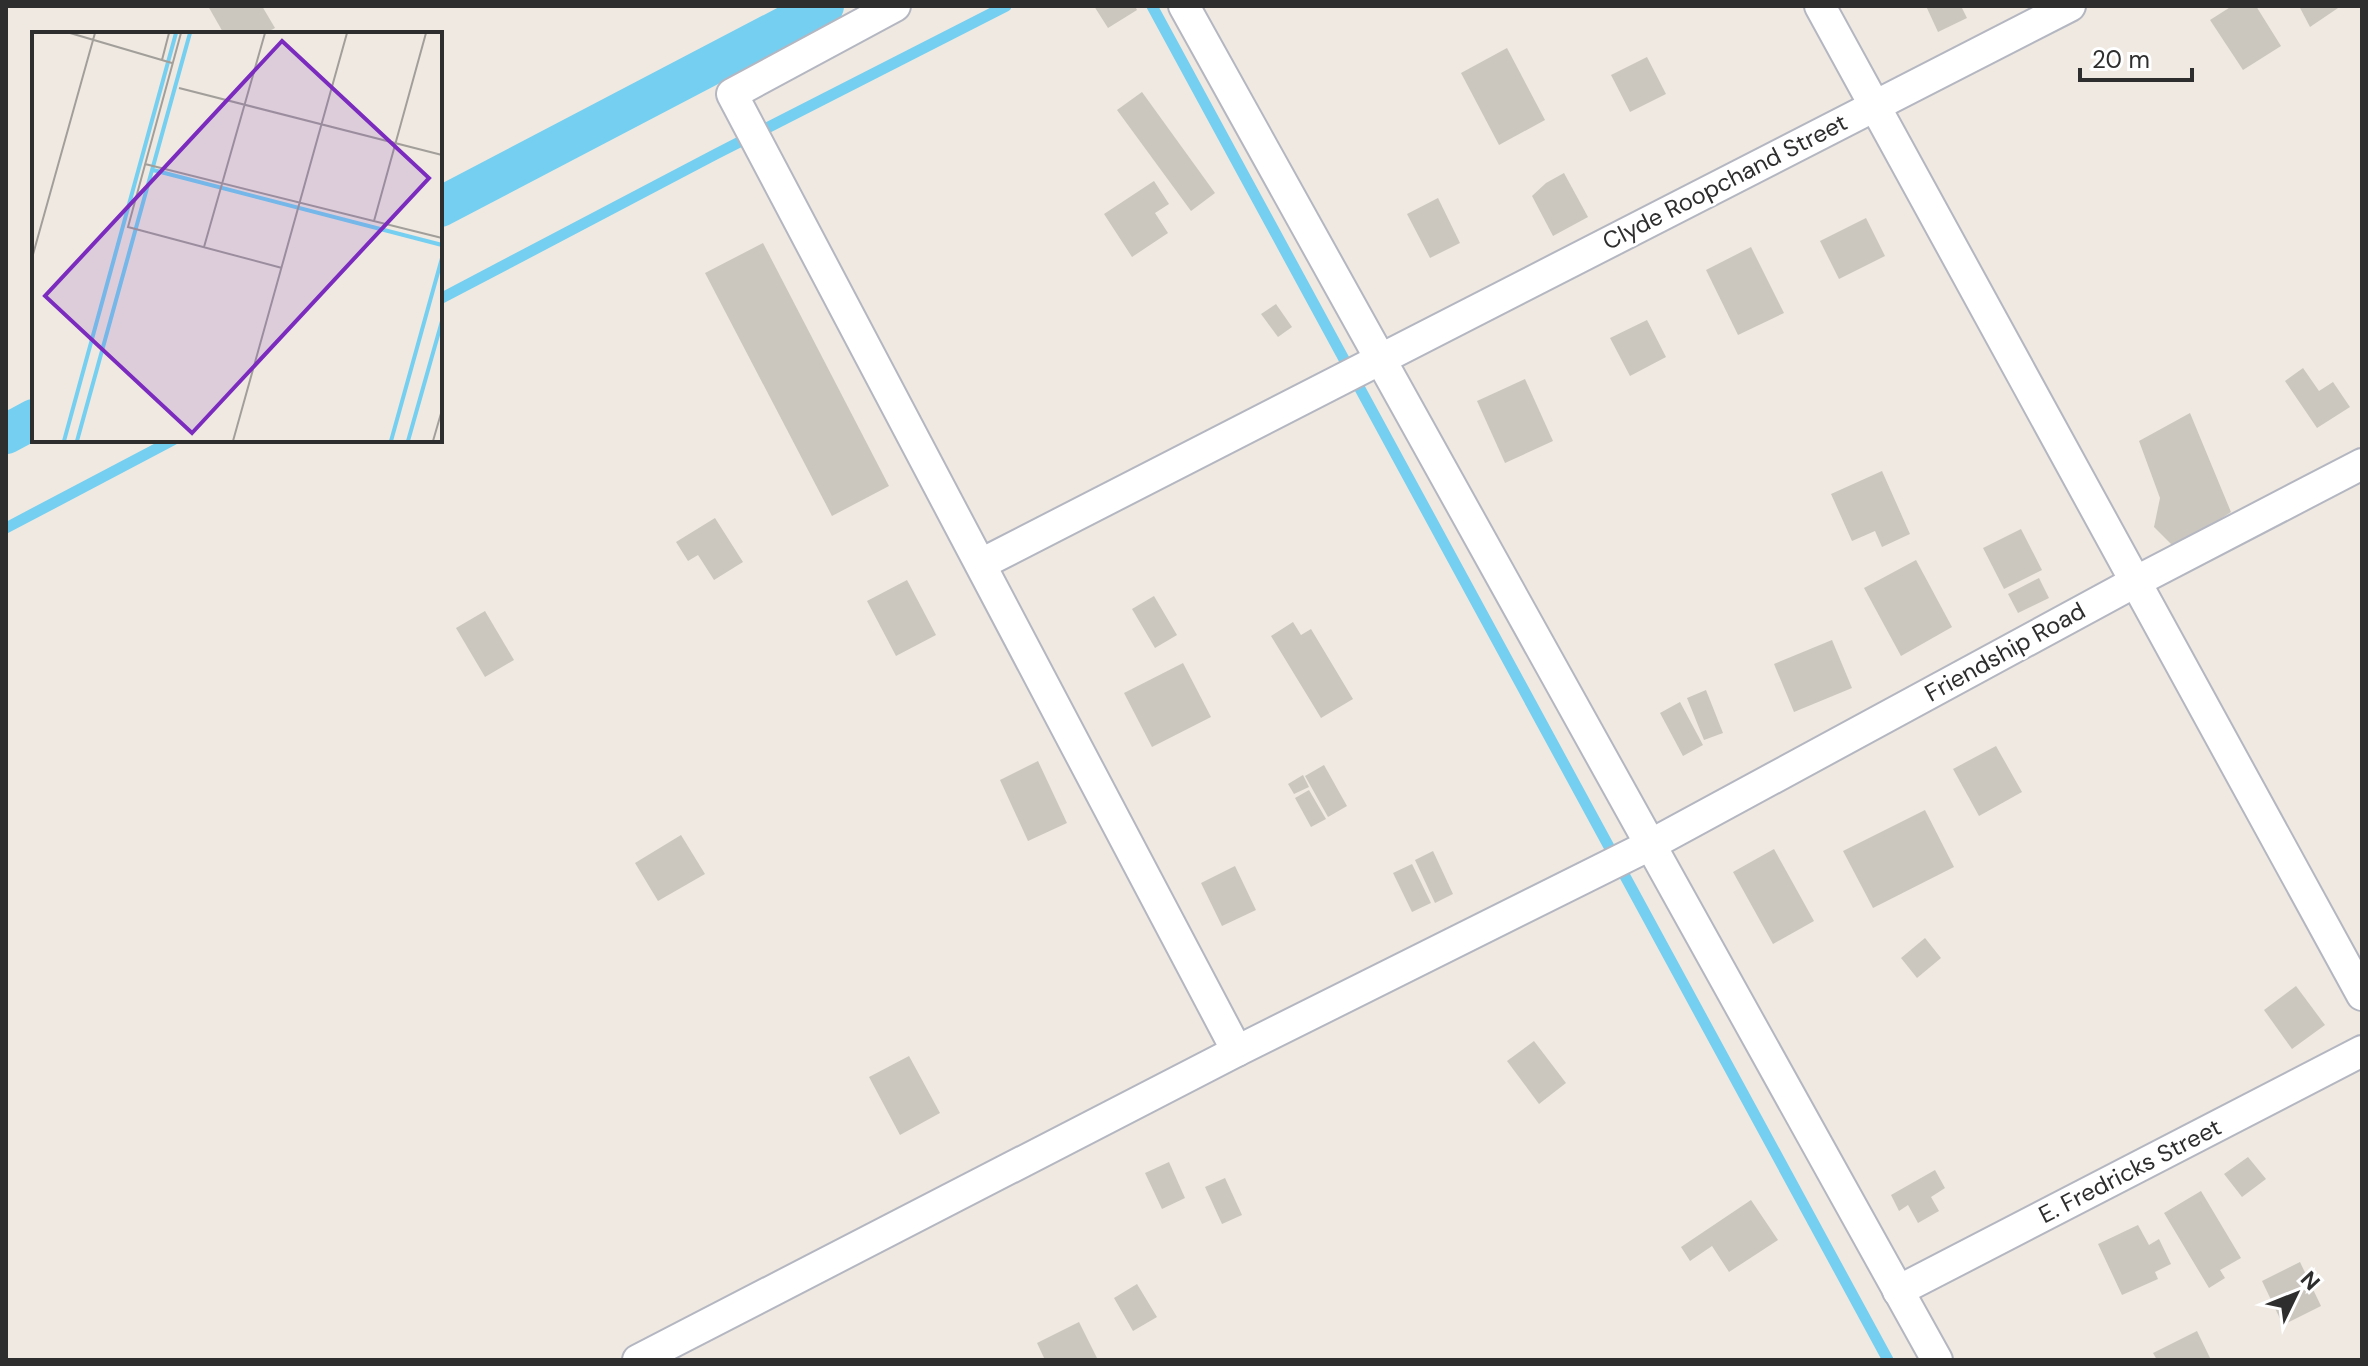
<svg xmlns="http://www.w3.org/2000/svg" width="2368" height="1366" font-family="'DM Sans',sans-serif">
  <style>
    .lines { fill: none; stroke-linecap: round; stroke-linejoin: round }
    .stream { stroke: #75cff0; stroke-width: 11 }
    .canal { stroke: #75cff0; stroke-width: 40 }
    .building { fill: #cbc7bf }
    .minor-casing { stroke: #b4b7c1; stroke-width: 34 }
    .minor { stroke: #fff; stroke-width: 30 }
    .labels { text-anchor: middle; stroke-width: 6; stroke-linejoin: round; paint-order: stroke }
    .street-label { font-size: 24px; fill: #2e2e2e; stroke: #fff }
    .inset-river { fill: none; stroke: #75cff0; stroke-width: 4 }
    .inset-road { fill: none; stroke: #a29e99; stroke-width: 2 }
    .view { fill: #7b2cbf; fill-opacity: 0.15; stroke: #7b2cbf; stroke-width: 4 }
    .inset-edge { fill: none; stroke: #2e2e2e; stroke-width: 4 }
  </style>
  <rect width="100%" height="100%" fill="#efe9e1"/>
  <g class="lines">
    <!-- stream -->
    <g class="stream">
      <path d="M 1152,6 L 1888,1360"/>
      <path d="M 440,299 L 716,154 L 1006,6"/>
      <path d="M 6,528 L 173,440"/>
    </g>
    <!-- canal -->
    <g class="canal">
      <path d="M 440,207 L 824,6"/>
      <path d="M 6,434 L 34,419"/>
    </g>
  </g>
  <!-- building -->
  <g class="building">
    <path d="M 208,6 L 262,6 L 275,28 L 264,34 L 224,34 Z"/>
    <path d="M 1094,6 L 1135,6 L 1137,10 L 1108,28 Z"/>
    <path d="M 1926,6 L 1961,6 L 1967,18 L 1938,32 Z"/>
    <path d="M 2232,6 L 2256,6 L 2281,46 L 2243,70 L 2210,20 Z"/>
    <path d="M 2299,6 L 2341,6 L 2310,27 Z"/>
    <path d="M 1507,48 L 1545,120 L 1499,145 L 1461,73 Z"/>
    <path d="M 1647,57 L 1666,94 L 1630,112 L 1611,75 Z"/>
    <path d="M 1142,92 L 1215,193 L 1191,211 L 1117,110 Z"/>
    <path d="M 1564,173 L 1588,217 L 1553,236 L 1532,196 L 1546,183 Z"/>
    <path d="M 1154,181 L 1169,204 L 1155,213 L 1168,233 L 1132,257 L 1104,214 Z"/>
    <path d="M 1438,198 L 1460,243 L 1430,258 L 1407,214 Z"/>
    <path d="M 1866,218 L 1885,256 L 1839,279 L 1820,241 Z"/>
    <path d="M 763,243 L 889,486 L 832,516 L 705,273 Z"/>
    <path d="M 1751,247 L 1784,313 L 1738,335 L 1706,270 Z"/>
    <path d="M 1276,304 L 1292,327 L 1278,337 L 1261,314 Z"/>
    <path d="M 1647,320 L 1666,357 L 1630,376 L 1610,338 Z"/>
    <path d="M 2303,368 L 2319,391 L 2333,382 L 2350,407 L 2317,428 L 2285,381 Z"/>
    <path d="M 1525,379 L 1553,441 L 1505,463 L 1477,401 Z"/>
    <path d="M 2190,413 L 2231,512 L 2176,549 L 2154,527 L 2160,498 L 2139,441 Z"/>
    <path d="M 1882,471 L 1910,534 L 1882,547 L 1875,531 L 1852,541 L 1831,494 Z"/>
    <path d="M 715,518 L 743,562 L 714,580 L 698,555 L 688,561 L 676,542 Z"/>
    <path d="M 2021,529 L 2042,570 L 2004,589 L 1983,548 Z"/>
    <path d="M 1916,560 L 1952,627 L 1901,656 L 1864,588 Z"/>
    <path d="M 2039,578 L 2049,598 L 2018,613 L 2008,594 Z"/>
    <path d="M 907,580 L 936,635 L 896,656 L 867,601 Z"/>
    <path d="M 1154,596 L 1177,635 L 1155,648 L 1132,609 Z"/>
    <path d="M 485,611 L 514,660 L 485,677 L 456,628 Z"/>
    <path d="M 1293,622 L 1301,635 L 1311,629 L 1353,699 L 1321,718 L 1271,636 Z"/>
    <path d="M 1832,640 L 1852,688 L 1794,712 L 1774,664 Z"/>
    <path d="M 1183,663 L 1211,717 L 1152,747 L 1124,693 Z"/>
    <path d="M 1706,690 L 1723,733 L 1704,740 L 1687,698 Z"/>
    <path d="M 1680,702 L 1703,745 L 1683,756 L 1660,713 Z"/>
    <path d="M 1996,746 L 2022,792 L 1979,816 L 1953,769 Z"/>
    <path d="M 1038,761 L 1067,823 L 1028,841 L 1000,780 Z"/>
    <path d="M 1324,765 L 1347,806 L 1328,817 L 1305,776 Z"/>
    <path d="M 1303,775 L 1309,787 L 1294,794 L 1288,784 Z"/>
    <path d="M 1309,790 L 1326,819 L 1311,827 L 1295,798 Z"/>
    <path d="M 1925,810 L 1954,867 L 1873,908 L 1843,851 Z"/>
    <path d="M 681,835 L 705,874 L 658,901 L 635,863 Z"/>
    <path d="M 1774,849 L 1814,921 L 1773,944 L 1733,872 Z"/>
    <path d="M 1433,851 L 1453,894 L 1435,903 L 1415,860 Z"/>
    <path d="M 1412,864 L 1431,903 L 1412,912 L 1393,873 Z"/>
    <path d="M 1235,866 L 1256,910 L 1222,926 L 1201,883 Z"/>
    <path d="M 1925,938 L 1941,958 L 1917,978 L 1901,958 Z"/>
    <path d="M 2296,986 L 2325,1025 L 2292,1049 L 2264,1010 Z"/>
    <path d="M 1534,1041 L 1566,1083 L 1539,1104 L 1507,1061 Z"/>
    <path d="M 909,1056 L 940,1113 L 900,1135 L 869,1077 Z"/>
    <path d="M 2248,1157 L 2266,1179 L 2242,1197 L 2224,1174 Z"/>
    <path d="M 1169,1162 L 1185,1198 L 1162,1209 L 1145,1173 Z"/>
    <path d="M 1935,1170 L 1945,1188 L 1931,1197 L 1939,1211 L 1918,1223 L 1908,1205 L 1899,1211 L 1891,1195 Z"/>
    <path d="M 1225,1178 L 1242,1215 L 1222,1224 L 1205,1187 Z"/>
    <path d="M 2201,1191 L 2241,1258 L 2220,1270 L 2225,1278 L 2209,1288 L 2164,1213 Z"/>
    <path d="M 1751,1200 L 1778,1240 L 1729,1272 L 1712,1246 L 1690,1261 L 1681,1247 Z"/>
    <path d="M 2138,1225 L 2149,1245 L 2159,1239 L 2171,1264 L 2155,1272 L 2158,1279 L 2122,1295 L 2098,1244 Z"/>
    <path d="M 2300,1262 L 2321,1306 L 2283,1325 L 2262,1281 Z"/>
    <path d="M 1137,1284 L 1157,1317 L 1133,1331 L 1114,1298 Z"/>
    <path d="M 1079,1322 L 1098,1360 L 1045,1360 L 1037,1343 Z"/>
    <path d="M 2197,1331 L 2211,1360 L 2157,1360 L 2153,1353 Z"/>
  </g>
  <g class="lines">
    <!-- minor casing -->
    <g class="minor-casing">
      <g id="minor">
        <path d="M 895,6 L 732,94 L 1237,1051"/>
        <path d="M 1184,6 L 1937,1360"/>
        <path d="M 1820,6 L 2362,995"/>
        <path d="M 981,564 L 2070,6"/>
        <path d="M 1898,1291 L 2362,1051"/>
        <path d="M 638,1360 L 1237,1051 L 1650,845 L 2135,582 L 2362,464"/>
      </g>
    </g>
    <!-- minor -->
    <use href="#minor" class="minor"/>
  </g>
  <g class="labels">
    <!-- street labels -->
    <g class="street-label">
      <text transform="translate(1725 182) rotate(-27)" y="8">Clyde Roopchand Street</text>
      <text transform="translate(2005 652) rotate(-29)" y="8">Friendship Road</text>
      <text transform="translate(2130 1171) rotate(-27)" y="8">E. Fredricks Street</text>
    </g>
  </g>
  <!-- overview -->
  <g transform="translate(32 32)">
    <rect width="410" height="410" fill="#efe9e1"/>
    <path class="inset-river" d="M 121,138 L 410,213M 32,409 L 144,1M 45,409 L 158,1M 359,409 L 410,226M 376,409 L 410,289"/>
    <path class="inset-road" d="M 38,1 L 140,31M 149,1 L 96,195 L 250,236M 130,28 L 137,1M 147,56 L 410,123M 113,132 L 410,206M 342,189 L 394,1M 172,215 L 233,1M 0,226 L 63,1M 201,409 L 315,1M 401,409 L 410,378"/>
    <path class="view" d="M 250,9 L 397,146 L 160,401 L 13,264 Z"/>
    <rect width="410" height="410" class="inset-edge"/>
  </g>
  <!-- border -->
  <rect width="2368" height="1366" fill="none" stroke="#2e2e2e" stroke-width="16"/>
  <!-- north arrow -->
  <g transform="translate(2296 1294) rotate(47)" stroke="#ffffff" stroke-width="6" paint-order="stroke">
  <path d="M0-6L14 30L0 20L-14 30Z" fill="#2e2e2e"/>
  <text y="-12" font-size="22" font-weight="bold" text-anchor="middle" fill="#2e2e2e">N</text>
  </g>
  <!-- scale -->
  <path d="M2080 68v12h112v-12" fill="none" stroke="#2e2e2e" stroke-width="4"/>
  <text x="2092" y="68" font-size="24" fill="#2e2e2e" stroke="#ffffff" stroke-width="6" paint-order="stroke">20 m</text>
</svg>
